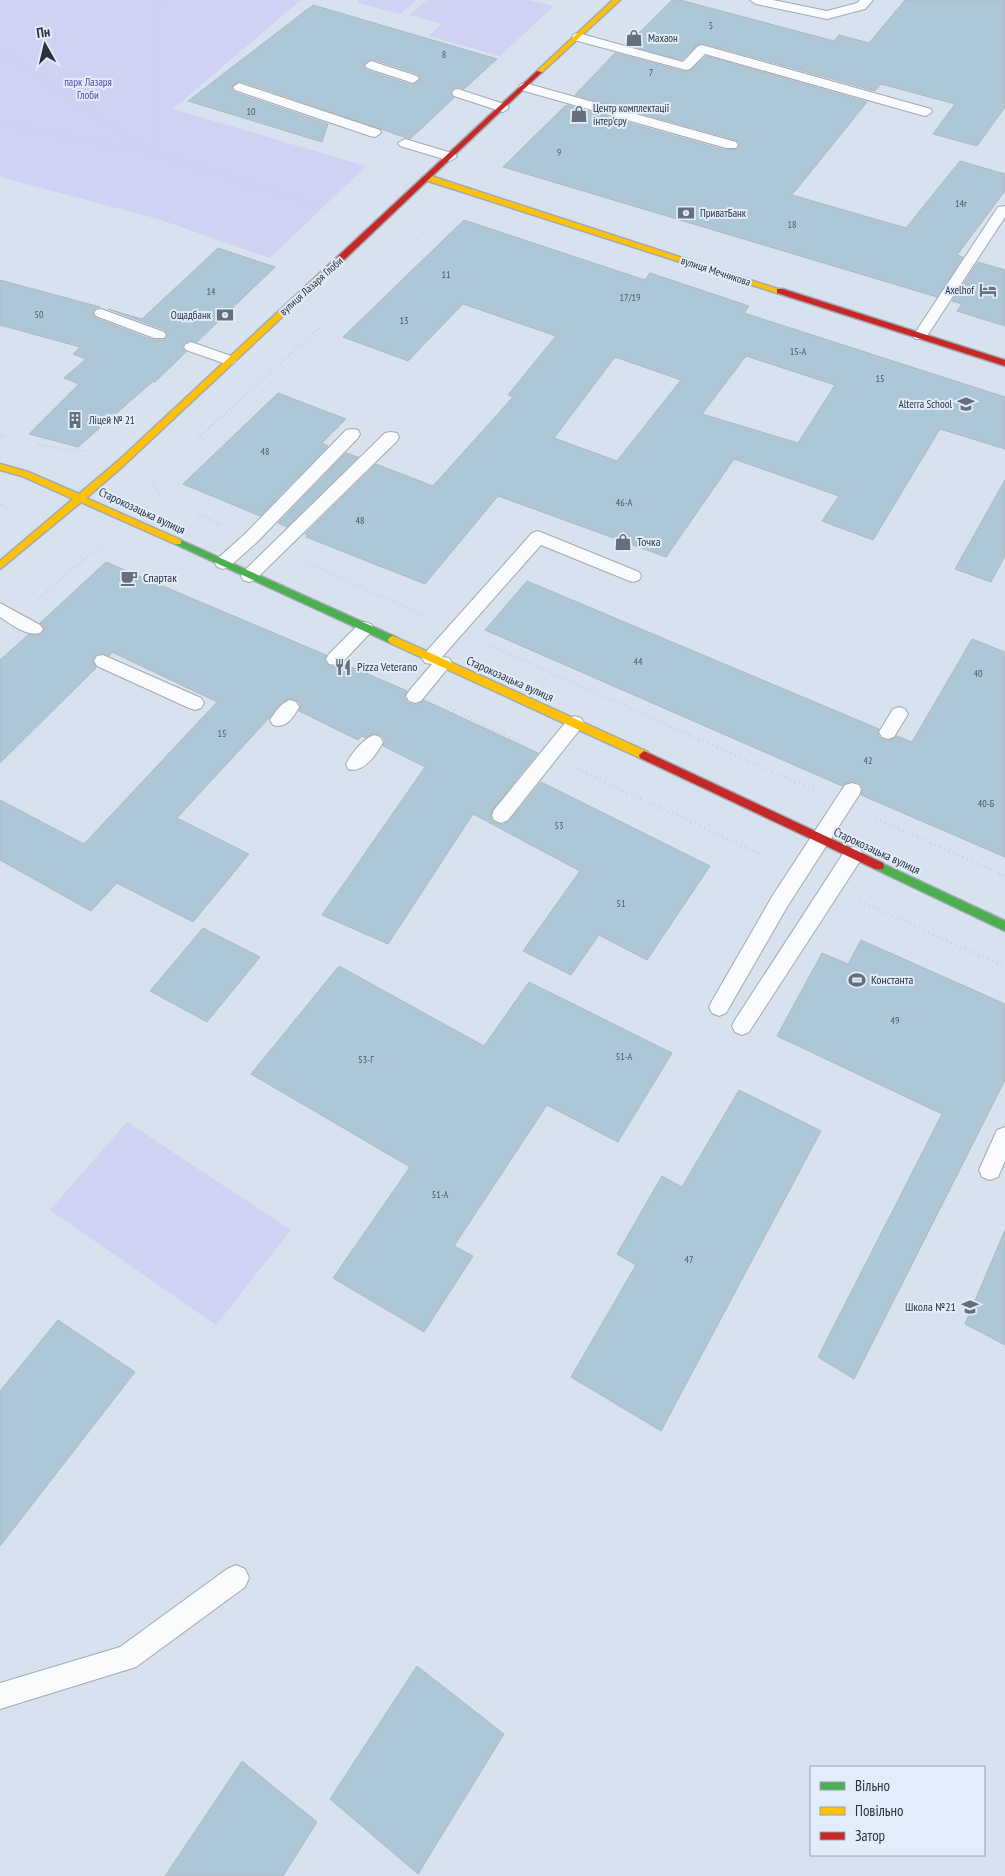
<svg xmlns="http://www.w3.org/2000/svg" width="1005" height="1876" font-family="'PT Sans Narrow',sans-serif">
  <style>
    .green { fill: #cfd2f2 }
    .building { fill: #aec7d7; stroke: #afb9c2; fill-rule: evenodd }
    .lines { fill: none; stroke-linecap: round; stroke-linejoin: round }
    .lane-casing { stroke: #a1a9b2; stroke-width: 2 }
    .fast-casing { stroke: #a1a9b2; stroke-width: 3 }
    .slow-casing { stroke: #a1a9b2; stroke-width: 3 }
    .jam-casing { stroke: #a1a9b2; stroke-width: 3 }
    .path-far2 { stroke: #ced1d4; stroke-width: 2; stroke-dasharray: 0.5 2.5; stroke-linecap: butt }
    .path-far1 { stroke: #ced1d4; stroke-width: 2.5; stroke-dasharray: 1 3; stroke-linecap: butt }
    .path { stroke: #ced1d4; stroke-width: 3; stroke-dasharray: 1 4; stroke-linecap: butt }
    .lane { fill: #f9fbfc; fill-rule: evenodd }
    .fast { fill: #4caf50; fill-rule: evenodd }
    .slow { fill: #ffc107; fill-rule: evenodd }
    .jam { fill: #c62828; fill-rule: evenodd }
    .labels { text-anchor: middle; stroke-width: 4; stroke-linejoin: round; paint-order: stroke }
    .number-label { font-size: 10px; fill: #4b5762 }
    .far-poi-label { font-size: 11px; fill: #2a323b; stroke: #e1edfb; text-anchor: start }
    .far-park-label { font-size: 11px; fill: #5943a5; stroke: #e1edfb }
    .far-street-label { font-size: 11px; fill: #2a323b; stroke: #e1edfb }
    .street-label { font-size: 12px; fill: #2a323b; stroke: #e1edfb }
    .poi-label { font-size: 12px; fill: #2a323b; stroke: #e1edfb; text-anchor: start }
  </style>
  <rect width="100%" height="100%" fill="#d7e2ee"/>
  <!-- green -->
  <g class="green">
    <path d="M 0,0 L 301,0 L 173,109 L 366,166 L 270,258 L 158,219 L 0,177 Z"/>
    <path d="M 359,0 L 417,0 L 400,14 L 358,3 Z"/>
    <path d="M 427,0 L 528,0 L 554,6 L 500,56 L 428,36 L 442,24 L 409,15 Z"/>
    <path d="M 127,1122 L 291,1230 L 216,1325 L 50,1210 Z"/>
  </g>
  <!-- building -->
  <g class="building">
    <path d="M 672,0 L 680,0 L 834,41 L 839,35 L 869,43 L 905,0 L 1005,0 L 1005,107 L 977,146 L 933,134 L 955,104 L 881,84 L 875,91 L 702,43 L 697,45 L 682,60 L 627,45 Z"/>
    <path d="M 313,5 L 364,20 L 497,59 L 464,89 L 458,87 L 452,89 L 450,94 L 454,98 L 410,139 L 240,81 L 231,87 L 234,92 L 328,124 L 322,142 L 188,101 ZM 372,59 L 418,74 L 421,79 L 412,85 L 366,70 L 363,65 Z"/>
    <path d="M 615,53 L 686,72 L 691,70 L 706,56 L 867,102 L 792,195 L 906,228 L 960,161 L 1005,174 L 1005,191 L 957,255 L 963,257 L 937,297 L 503,167 L 566,105 L 725,150 L 738,149 L 740,144 L 736,140 L 575,95 Z"/>
    <path d="M 464,220 L 645,280 L 650,273 L 749,306 L 744,313 L 1005,397 L 1005,449 L 940,429 L 873,540 L 822,521 L 839,496 L 734,459 L 666,557 L 498,496 L 425,584 L 306,537 L 308,535 L 305,534 L 376,464 L 433,486 L 513,397 L 508,395 L 556,336 L 463,304 L 408,361 L 343,337 ZM 746,356 L 835,385 L 798,443 L 702,414 ZM 615,357 L 681,380 L 617,461 L 554,438 Z"/>
    <path d="M 218,248 L 275,267 L 197,342 L 190,340 L 184,343 L 182,348 L 186,352 L 155,382 L 152,382 L 78,447 L 29,434 L 79,384 L 64,378 L 86,359 L 73,354 L 80,347 L 0,325 L 0,280 L 100,307 L 96,308 L 92,312 L 95,318 L 153,340 L 164,340 L 168,336 L 165,330 L 108,309 L 142,319 Z"/>
    <path d="M 978,262 L 1005,270 L 1005,326 L 957,311 L 962,304 L 952,301 Z"/>
    <path d="M 278,393 L 346,419 L 322,443 L 328,446 L 260,516 L 183,484 Z"/>
    <path d="M 346,453 L 358,457 L 287,527 L 278,523 Z"/>
    <path d="M 1005,480 L 1005,556 L 991,582 L 955,569 Z"/>
    <path d="M 106,562 L 326,655 L 324,660 L 329,666 L 335,667 L 344,664 L 396,686 L 407,691 L 404,697 L 408,703 L 416,705 L 424,700 L 538,753 L 493,809 L 490,816 L 493,822 L 502,825 L 509,821 L 541,782 L 710,866 L 647,960 L 599,935 L 571,975 L 523,951 L 580,871 L 473,814 L 388,944 L 322,915 L 425,767 L 383,746 L 385,741 L 381,735 L 373,733 L 366,738 L 362,736 L 358,740 L 299,711 L 301,706 L 298,701 L 289,698 L 277,707 L 269,718 L 177,818 L 249,854 L 193,922 L 117,883 L 91,911 L 0,860 L 0,800 L 84,844 L 217,702 L 112,652 L 109,656 L 103,653 L 97,654 L 92,660 L 96,668 L 0,763 L 0,660 L 28,635 L 42,634 L 45,629 L 40,623 Z"/>
    <path d="M 527,581 L 879,729 L 877,733 L 880,738 L 887,741 L 897,736 L 912,742 L 972,639 L 1005,652 L 1005,857 L 861,795 L 863,789 L 860,783 L 851,781 L 842,786 L 485,630 Z"/>
    <path d="M 203,928 L 260,957 L 207,1022 L 150,991 Z"/>
    <path d="M 861,940 L 1005,1004 L 1005,1080 L 854,1379 L 818,1357 L 942,1114 L 777,1036 L 822,953 L 848,964 Z"/>
    <path d="M 339,966 L 484,1046 L 529,982 L 672,1053 L 618,1142 L 547,1105 L 454,1246 L 473,1256 L 424,1332 L 333,1278 L 410,1167 L 251,1074 Z"/>
    <path d="M 739,1090 L 821,1131 L 661,1431 L 571,1377 L 636,1265 L 617,1254 L 662,1176 L 682,1187 Z"/>
    <path d="M 1005,1230 L 1005,1345 L 965,1324 Z"/>
    <path d="M 58,1320 L 135,1372 L 0,1546 L 0,1391 Z"/>
    <path d="M 417,1666 L 504,1734 L 418,1874 L 330,1799 Z"/>
    <path d="M 242,1761 L 317,1822 L 283,1876 L 165,1876 Z"/>
  </g>
  <g class="lines">
    <!-- lane casing -->
    <g class="lane-casing">
      <g id="lane">
        <path d="M 750,0 L 773,0 L 827,11 L 857,3 L 860,0 L 873,0 L 865,9 L 827,19 L 756,4 Z"/>
        <path d="M 578,33 L 683,62 L 698,46 L 702,45 L 931,109 L 932,112 L 926,116 L 921,115 L 705,54 L 690,69 L 686,70 L 574,40 L 572,37 L 574,34 Z"/>
        <path d="M 371,61 L 417,76 L 419,79 L 413,83 L 367,68 L 365,65 Z"/>
        <path d="M 239,83 L 380,130 L 381,133 L 375,137 L 370,136 L 235,90 L 233,87 Z"/>
        <path d="M 525,83 L 736,142 L 738,145 L 736,148 L 726,148 L 521,90 L 519,87 L 521,84 Z"/>
        <path d="M 458,89 L 507,105 L 509,108 L 503,112 L 454,96 L 452,93 L 454,90 Z"/>
        <path d="M 405,139 L 455,154 L 457,157 L 450,161 L 400,146 L 398,143 Z"/>
        <path d="M 1005,206 L 1005,217 L 925,339 L 915,339 L 913,336 L 996,210 L 998,207 Z"/>
        <path d="M 101,309 L 164,332 L 166,335 L 164,338 L 154,338 L 96,316 L 94,313 L 96,310 Z"/>
        <path d="M 191,342 L 234,357 L 236,360 L 234,363 L 229,365 L 186,350 L 184,347 L 186,344 Z"/>
        <path d="M 352,429 L 358,430 L 360,434 L 358,438 L 257,542 L 229,567 L 223,569 L 217,567 L 215,563 L 217,559 L 245,534 L 346,430 Z"/>
        <path d="M 391,432 L 397,433 L 399,437 L 397,441 L 255,580 L 249,582 L 243,580 L 241,576 L 243,572 L 385,433 Z"/>
        <path d="M 538,531 L 639,572 L 641,576 L 639,580 L 633,582 L 627,580 L 541,545 L 442,657 L 449,658 L 452,663 L 421,701 L 415,703 L 409,701 L 406,696 L 409,691 L 432,664 L 425,663 L 422,658 L 425,653 L 532,533 Z"/>
        <path d="M 0,603 L 40,625 L 43,629 L 40,633 C 27,637 11,624 0,617 Z"/>
        <path d="M 365,622 L 371,624 L 374,628 L 371,632 L 341,664 L 335,665 L 329,664 L 326,659 L 329,654 L 359,624 Z"/>
        <path d="M 103,655 L 201,698 L 204,703 L 201,708 L 195,710 L 189,708 L 97,666 L 94,661 L 97,656 Z"/>
        <path d="M 290,700 L 296,702 L 299,707 C 293,718 286,729 273,725 L 270,720 C 275,712 281,703 290,700 Z"/>
        <path d="M 899,707 L 905,709 L 908,714 L 894,737 L 888,739 L 882,737 L 879,732 L 893,709 Z"/>
        <path d="M 575,716 L 581,718 L 584,723 L 581,728 L 508,820 L 501,823 L 494,820 L 492,815 L 494,810 L 569,718 Z"/>
        <path d="M 374,735 L 380,737 L 383,742 C 377,754 363,774 348,769 L 346,764 C 351,754 363,739 374,735 Z"/>
        <path d="M 852,783 L 859,785 L 861,790 L 859,795 L 787,907 L 726,1013 L 719,1016 L 712,1013 L 709,1007 L 712,1001 L 773,895 L 845,785 Z"/>
        <path d="M 853,847 L 860,849 L 863,855 L 860,861 L 749,1032 L 742,1035 L 735,1032 L 732,1026 L 735,1020 L 846,849 Z"/>
        <path d="M 1005,1127 L 1005,1161 L 998,1177 L 990,1180 L 982,1177 L 979,1170 L 997,1130 Z"/>
        <path d="M 236,1565 L 245,1569 L 249,1578 L 245,1587 L 136,1667 L 0,1709 L 0,1683 L 120,1647 L 227,1569 Z"/>
      </g>
    </g>
    <!-- fast casing -->
    <g class="fast-casing">
      <g id="fast">
        <path d="M 178,539 L 396,637 L 398,640 L 393,644 L 390,643 L 175,544 L 175,540 Z"/>
        <path d="M 879,862 L 1005,921 L 1005,931 L 875,869 L 874,866 L 875,863 Z"/>
      </g>
    </g>
    <!-- slow casing -->
    <g class="slow-casing">
      <g id="slow">
        <path d="M 613,0 L 620,0 L 541,73 L 537,73 L 537,71 Z"/>
        <path d="M 425,176 L 431,176 L 784,291 L 777,293 L 425,180 Z"/>
        <path d="M 321,272 L 328,274 L 123,466 L 86,498 L 181,540 L 181,544 L 175,544 L 81,502 L 0,569 L 0,561 L 73,499 L 22,476 L 0,470 L 0,464 L 28,472 L 79,494 L 117,462 Z"/>
        <path d="M 393,636 L 648,752 L 649,755 L 644,759 L 640,758 L 390,643 L 388,640 L 390,637 Z"/>
      </g>
    </g>
    <!-- jam casing -->
    <g class="jam-casing">
      <g id="jam">
        <path d="M 537,71 L 542,72 L 327,276 L 321,276 L 321,272 Z"/>
        <path d="M 777,289 L 783,289 L 1005,360 L 1005,366 L 777,293 Z"/>
        <path d="M 644,751 L 883,863 L 884,866 L 883,869 L 875,869 L 640,758 L 639,755 Z"/>
      </g>
    </g>
    <!-- path-far2 -->
    <g class="path-far2">
      <path d="M 561,0 L 563,1"/>
      <path d="M 642,17 L 660,0"/>
      <path d="M 0,51 L 151,152"/>
      <path d="M 0,124 L 153,153 L 345,214"/>
      <path d="M 153,152 L 155,91 L 153,61 L 160,0"/>
      <path d="M 490,169 L 538,119"/>
      <path d="M 319,328 L 444,214"/>
    </g>
    <!-- path-far1 -->
    <g class="path-far1">
      <path d="M 0,435 L 7,437"/>
      <path d="M 197,439 L 320,327"/>
      <path d="M 38,444 L 55,448 L 86,451"/>
      <path d="M 152,477 L 160,497"/>
      <path d="M 0,505 L 15,511"/>
      <path d="M 198,514 L 222,525"/>
      <path d="M 305,562 L 427,617"/>
      <path d="M 38,599 L 103,543"/>
      <path d="M 485,643 L 692,736"/>
      <path d="M 368,668 L 391,680"/>
      <path d="M 446,707 L 506,736"/>
    </g>
    <!-- path -->
    <g class="path">
      <path d="M 504,735 L 519,742"/>
      <path d="M 689,735 L 815,791"/>
      <path d="M 577,769 L 771,859"/>
      <path d="M 871,816 L 1005,876"/>
      <path d="M 860,901 L 1005,967"/>
    </g>
    <!-- lane -->
    <use href="#lane" class="lane"/>
    <!-- fast -->
    <use href="#fast" class="fast"/>
    <!-- slow -->
    <use href="#slow" class="slow"/>
    <!-- jam -->
    <use href="#jam" class="jam"/>
  </g>
  <!-- icons -->
  <defs>
    <g id="shop-bare" transform="scale(1.35)"><path d="M-5-2.5h2.3a2.7 3.5 0 0 1 5.4 0H5L5.5 6h-11ZM-1.5-2.5h3a1.5 2.3 0 0 0-3 0Z" fill="#67707a" stroke="#e1edfb" stroke-width="2.5" paint-order="stroke"/></g>
    <g id="bank-bare" transform="scale(1.35)"><path d="M-6-4H6V4H-6ZM0-2.3a2.3 2.3 0 1 0 0 4.6a2.3 2.3 0 1 0 0-4.6Z" fill="#67707a" stroke="#e1edfb" stroke-width="2.5" paint-order="stroke"/></g>
    <g id="hotel-bare" transform="scale(1.35)"><path d="M-6-4.5h1.5V1H6V5H4.5V3h-9V5H-6ZM-4 0a1.8 1.8 0 1 1 3.6 0ZM.5 0V-2.5h3Q6-2.5 6 0Z" fill="#67707a" stroke="#e1edfb" stroke-width="2.5" paint-order="stroke"/></g>
    <g id="school-bare" transform="scale(1.35)"><path d="M0-5L7-2L0 1L-7-2ZM-4 1L0 2.5L4 1V4Q0 6-4 4Z" fill="#67707a" stroke="#e1edfb" stroke-width="2.5" paint-order="stroke"/></g>
    <g id="building-bare" transform="scale(1.35)"><path d="M-4-6H4V6H1V3H-1V6H-4ZM-2.5-4.3h1.7v1.8h-1.7ZM.8-4.3h1.7v1.8H.8ZM-2.5-1h1.7V.8h-1.7ZM.8-1h1.7V.8H.8Z" fill="#67707a" stroke="#e1edfb" stroke-width="2.5" paint-order="stroke"/></g>
    <g id="cafe-bare" transform="scale(1.35)"><path d="M-5.5-4.5H6V0H3Q3 3.5 0 3.5H-2.5Q-5.5 3.5-5.5 0ZM3-3.2v2h1.7v-2ZM-6 4.5H4V6H-6Z" fill="#67707a" stroke="#e1edfb" stroke-width="2.5" paint-order="stroke"/></g>
    <g id="restaurant-bare" transform="scale(1.35)"><path d="M-5-6h1v4h1v-4h1v4h1v-4h1v5L-1.5 .5V6h-2V.5L-5-1ZM5-6V6H3V1.5H1.5Q1.5-4 5-6Z" fill="#67707a" stroke="#e1edfb" stroke-width="2.5" paint-order="stroke"/></g>
    <g id="stadium-bare" transform="scale(1.35)"><path d="M0-5a6.5 5 0 1 0 0 10a6.5 5 0 1 0 0-10ZM-3.5-1.8h7v3.6h-7Z" fill="#67707a" stroke="#e1edfb" stroke-width="2.5" paint-order="stroke"/></g>
  </defs>
  <g fill-rule="evenodd">
    <use href="#shop-bare" x="634" y="38"/>
    <use href="#shop-bare" x="579" y="114"/>
    <use href="#bank-bare" x="686" y="213"/>
    <use href="#hotel-bare" x="988" y="290"/>
    <use href="#bank-bare" x="225" y="315"/>
    <use href="#school-bare" x="966" y="404"/>
    <use href="#building-bare" x="75" y="420"/>
    <use href="#shop-bare" x="623" y="542"/>
    <use href="#cafe-bare" x="129" y="578"/>
    <use href="#restaurant-bare" x="343" y="667"/>
    <use href="#stadium-bare" x="857" y="980"/>
    <use href="#school-bare" x="970" y="1307"/>
  </g>
  <g class="labels">
    <!-- number labels -->
    <g class="number-label">
      <text x="711" y="29">5</text>
      <text x="444" y="58">8</text>
      <text x="651" y="76">7</text>
      <text x="251" y="115">10</text>
      <text x="559" y="156">9</text>
      <text x="961" y="207">14г</text>
      <text x="792" y="228">18</text>
      <text x="446" y="278">11</text>
      <text x="211" y="295">14</text>
      <text x="630" y="301">17/19</text>
      <text x="39" y="318">50</text>
      <text x="404" y="324">13</text>
      <text x="798" y="355">15-А</text>
      <text x="880" y="382">15</text>
      <text x="265" y="455">48</text>
      <text x="624" y="506">46-А</text>
      <text x="360" y="524">48</text>
      <text x="638" y="665">44</text>
      <text x="978" y="677">40</text>
      <text x="222" y="737">15</text>
      <text x="868" y="764">42</text>
      <text x="986" y="807">40-Б</text>
      <text x="559" y="829">53</text>
      <text x="621" y="907">51</text>
      <text x="895" y="1024">49</text>
      <text x="624" y="1060">51-А</text>
      <text x="366" y="1063">53-Г</text>
      <text x="440" y="1198">51-А</text>
      <text x="689" y="1263">47</text>
    </g>
    <!-- far-poi labels -->
    <g class="far-poi-label">
      <text x="648" y="42">Махаон</text>
      <text x="593" y="112">Центр комплектації<tspan x="593" dy="13">інтер'єру</tspan></text>
      <text x="700" y="217">ПриватБанк</text>
      <text x="974" y="294" text-anchor="end">Axelhof</text>
      <text x="211" y="319" text-anchor="end">Ощадбанк</text>
      <text x="952" y="408" text-anchor="end">Alterra School</text>
      <text x="89" y="424">Ліцей № 21</text>
    </g>
    <!-- far-park labels -->
    <g class="far-park-label">
      <text x="88" y="86">парк Лазаря<tspan x="88" dy="13">Глоби</tspan></text>
    </g>
    <!-- far-street labels -->
    <g class="far-street-label">
      <text transform="translate(716 271) rotate(18)" y="4">вулиця Мечникова</text>
      <text transform="translate(311 286) rotate(-42)" y="4">вулиця Лазаря Глоби</text>
    </g>
    <!-- street labels -->
    <g class="street-label">
      <text transform="translate(142 511) rotate(25)" y="4">Старокозацька вулиця</text>
      <text transform="translate(510 679) rotate(24)" y="4">Старокозацька вулиця</text>
      <text transform="translate(877 851) rotate(25)" y="4">Старокозацька вулиця</text>
    </g>
    <!-- poi labels -->
    <g class="poi-label">
      <text x="637" y="546">Точка</text>
      <text x="143" y="582">Спартак</text>
      <text x="357" y="671">Pizza Veterano</text>
      <text x="871" y="984">Константа</text>
      <text x="956" y="1311" text-anchor="end">Школа №21</text>
    </g>
  </g>
  <!-- legend -->
  <rect x="810" y="1766" width="175" height="90" fill="#e1edfb" stroke="#98a2ae"/>
  <rect x="820" y="1782" width="25" height="8" fill="#4caf50" stroke="#98a2ae"/>
  <text x="855" y="1791" font-size="15" fill="#2a323b">Вільно</text>
  <rect x="820" y="1807" width="25" height="8" fill="#ffc107" stroke="#98a2ae"/>
  <text x="855" y="1816" font-size="15" fill="#2a323b">Повільно</text>
  <rect x="820" y="1832" width="25" height="8" fill="#c62828" stroke="#98a2ae"/>
  <text x="855" y="1841" font-size="15" fill="#2a323b">Затор</text>
  <!-- north arrow -->
  <g transform="translate(45 45) rotate(352)" stroke="#e1edfb" stroke-width="4" paint-order="stroke">
  <path d="M0-4L9 19L0 12L-9 19Z" fill="#2a323b"/>
  <text y="-8" font-size="14" font-weight="bold" text-anchor="middle" fill="#2a323b">Пн</text>
  </g>
</svg>
